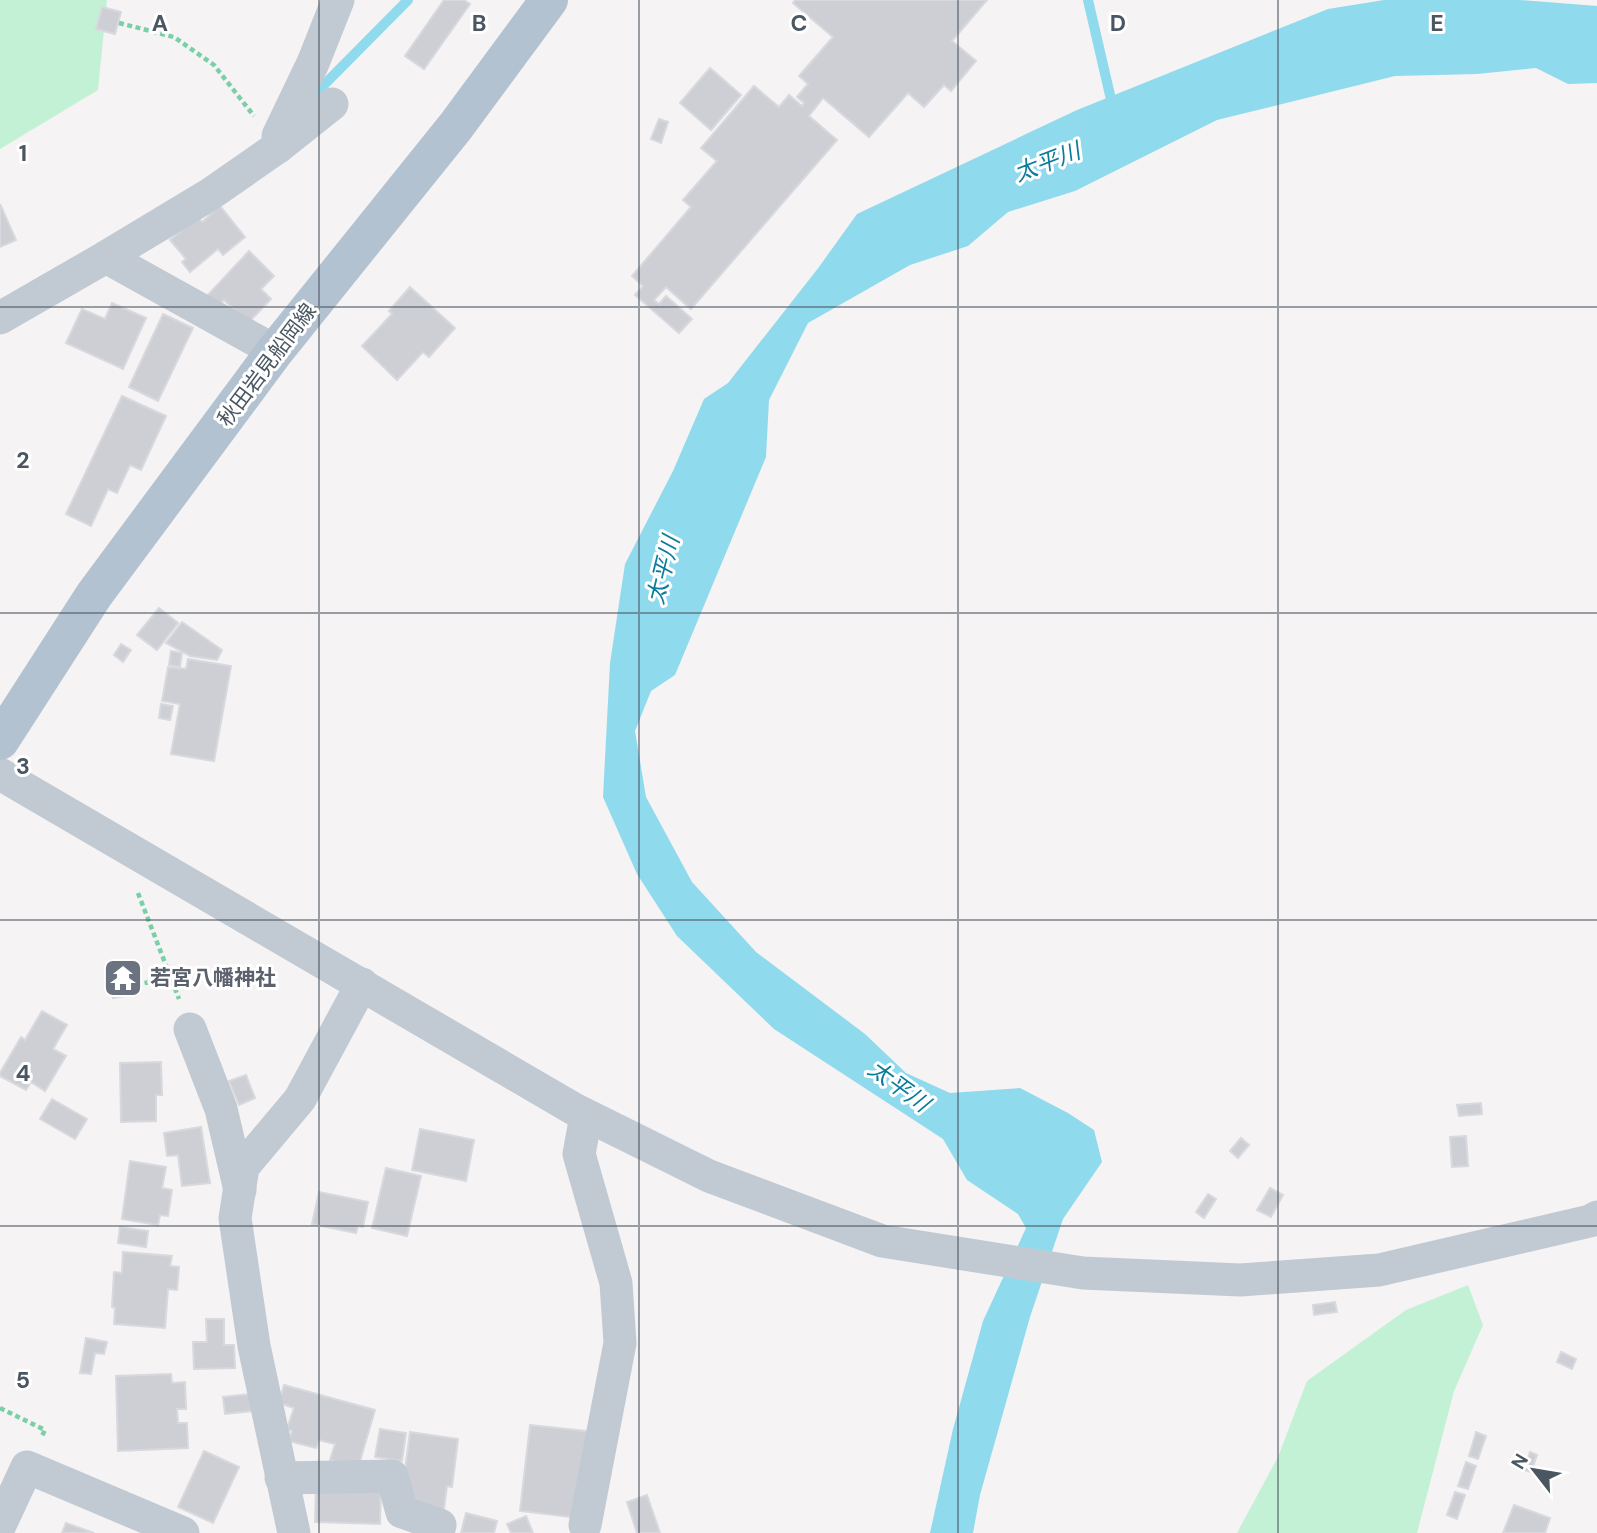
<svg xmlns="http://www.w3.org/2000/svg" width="1597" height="1533" font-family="'DM Sans','Noto Sans JP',sans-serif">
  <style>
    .green { fill: #c3f1d5 }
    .water { fill: #90daee }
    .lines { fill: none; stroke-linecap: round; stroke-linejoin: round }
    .stream { stroke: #90daee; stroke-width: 10 }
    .building { fill: #cdcfd5; stroke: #d7d9de; stroke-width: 2 }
    .path { stroke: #7ad0a6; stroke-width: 4.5; stroke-dasharray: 5 3.5; stroke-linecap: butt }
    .minor { stroke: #c1cad2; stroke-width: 33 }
    .major { stroke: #b3c2d1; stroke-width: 38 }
    .grid { fill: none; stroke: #4a5661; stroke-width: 2; stroke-opacity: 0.55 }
    .labels { text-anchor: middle; stroke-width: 6; stroke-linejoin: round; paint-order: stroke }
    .street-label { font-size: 21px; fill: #4a5661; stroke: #fff }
    .worship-label { font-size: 21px; font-weight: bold; fill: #5b616d; stroke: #fff; text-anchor: start }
    .water-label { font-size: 23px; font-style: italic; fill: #0c7c9b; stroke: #fff }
    .grid-label { font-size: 23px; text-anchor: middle; font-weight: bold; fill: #4a5661; stroke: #fff; stroke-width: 6; stroke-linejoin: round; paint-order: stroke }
  </style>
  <rect width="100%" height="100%" fill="#f5f3f3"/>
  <!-- green -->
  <g class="green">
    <path d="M 0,0 L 107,0 L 98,90 L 0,149 Z"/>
    <path d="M 1468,1285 L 1483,1325 L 1454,1391 L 1417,1533 L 1237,1533 L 1278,1457 L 1307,1381 L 1406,1310 Z"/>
  </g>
  <!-- water -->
  <path class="water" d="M 1384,0 L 1520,0 L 1597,6 L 1597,83 L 1568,84 L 1536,68 L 1477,74 L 1395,76 L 1217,120 L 1075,191 L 1008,212 L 968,246 L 910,265 L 808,323 L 769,400 L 766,457 L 675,675 L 651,691 L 635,731 L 646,797 L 692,882 L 756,952 L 865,1034 L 906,1073 L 950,1093 L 1020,1088 L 1068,1113 L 1094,1130 L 1102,1162 L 1063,1219 L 1030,1317 L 980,1495 L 973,1533 L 930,1533 L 953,1429 L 983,1321 L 1026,1228 L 1018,1214 L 967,1180 L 943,1139 L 774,1029 L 677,936 L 637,874 L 603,797 L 610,663 L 625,564 L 673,471 L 704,399 L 728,383 L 819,267 L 857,214 L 1077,110 L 1328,9 Z"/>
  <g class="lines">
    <!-- stream -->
    <g class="stream">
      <path d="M 1088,0 L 1113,108"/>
      <path d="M 308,101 L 408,0"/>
    </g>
  </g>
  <!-- building -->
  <g class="building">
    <path d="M 444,0 L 464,0 L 470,4 L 424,69 L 405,56 Z"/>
    <path d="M 795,0 L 987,0 L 952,41 L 976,61 L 951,91 L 944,85 L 924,107 L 908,93 L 869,137 L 823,98 L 809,116 L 837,140 L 691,309 L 666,287 L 654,300 L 659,304 L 666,296 L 692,319 L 679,333 L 635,295 L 643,286 L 632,276 L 691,207 L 683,200 L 717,161 L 701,148 L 754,86 L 779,107 L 789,95 L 802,106 L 804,103 L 797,97 L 808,84 L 799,76 L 833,37 L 793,3 Z"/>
    <path d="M 102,7 L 121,12 L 115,34 L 96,29 Z"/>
    <path d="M 710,68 L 741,95 L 711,130 L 680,103 Z"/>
    <path d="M 659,119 L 668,122 L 661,143 L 651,139 Z"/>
    <path d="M 0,204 L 16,240 L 0,247 Z"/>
    <path d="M 220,206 L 245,237 L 223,255 L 218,249 L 190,272 L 182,262 L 186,259 L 170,240 L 198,217 L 202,222 Z"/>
    <path d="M 249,251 L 274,276 L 261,289 L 271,299 L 248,323 L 224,300 L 216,309 L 205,298 Z"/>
    <path d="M 410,287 L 455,328 L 429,357 L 423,352 L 397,380 L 362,346 L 392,314 L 389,311 Z"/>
    <path d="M 112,303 L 146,318 L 123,369 L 66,343 L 82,309 L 105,319 Z"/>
    <path d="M 163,314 L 193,328 L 158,401 L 129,387 Z"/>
    <path d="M 122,396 L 166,416 L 141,470 L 130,465 L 117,493 L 108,489 L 91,526 L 66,514 Z"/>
    <path d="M 159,608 L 178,623 L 157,650 L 137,635 Z"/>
    <path d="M 182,622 L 222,650 L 217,660 L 190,656 L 166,643 Z"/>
    <path d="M 121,644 L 131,650 L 123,662 L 114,655 Z"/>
    <path d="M 171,651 L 182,653 L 180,667 L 169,665 Z"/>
    <path d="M 188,659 L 231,666 L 214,761 L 171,754 L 180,704 L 162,701 L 168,667 L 186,669 Z"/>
    <path d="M 161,704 L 173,706 L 170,720 L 159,718 Z"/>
    <path d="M 123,980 L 125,996 L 113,998 L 109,982 Z"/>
    <path d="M 42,1011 L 67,1025 L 53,1049 L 66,1056 L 45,1091 L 31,1082 L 26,1090 L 0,1076 L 0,1073 L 21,1037 L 25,1040 Z"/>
    <path d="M 161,1062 L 162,1095 L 156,1095 L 156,1121 L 121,1122 L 120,1063 Z"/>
    <path d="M 246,1075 L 255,1098 L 239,1105 L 229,1081 Z"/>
    <path d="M 52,1099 L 87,1119 L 75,1139 L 40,1119 Z"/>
    <path d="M 1481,1103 L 1482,1114 L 1459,1116 L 1457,1105 Z"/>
    <path d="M 201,1127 L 210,1183 L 182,1186 L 178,1155 L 167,1156 L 164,1133 Z"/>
    <path d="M 420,1129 L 474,1140 L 466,1181 L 412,1170 Z"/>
    <path d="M 1466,1136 L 1468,1166 L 1452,1167 L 1450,1137 Z"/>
    <path d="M 1241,1138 L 1249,1145 L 1238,1158 L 1230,1151 Z"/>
    <path d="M 130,1161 L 166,1167 L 162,1188 L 172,1190 L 168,1216 L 160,1215 L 158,1225 L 122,1219 Z"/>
    <path d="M 386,1168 L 421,1176 L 407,1236 L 372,1228 Z"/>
    <path d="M 1270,1188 L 1283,1195 L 1271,1217 L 1257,1210 Z"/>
    <path d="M 319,1192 L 368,1202 L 363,1227 L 358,1226 L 356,1233 L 312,1224 Z"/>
    <path d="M 1208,1194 L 1216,1199 L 1204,1218 L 1196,1212 Z"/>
    <path d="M 120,1227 L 148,1231 L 146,1247 L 118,1243 Z"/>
    <path d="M 123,1252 L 172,1256 L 170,1266 L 179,1267 L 177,1290 L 168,1289 L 165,1328 L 114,1324 L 115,1308 L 112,1307 L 114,1272 L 122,1273 Z"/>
    <path d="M 1335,1302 L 1337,1312 L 1314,1315 L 1313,1305 Z"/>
    <path d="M 206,1319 L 224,1319 L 224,1345 L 234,1345 L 235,1368 L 194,1369 L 193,1342 L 207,1342 Z"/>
    <path d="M 86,1338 L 107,1342 L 104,1354 L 95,1353 L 91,1374 L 80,1373 Z"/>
    <path d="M 1561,1352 L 1576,1359 L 1572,1369 L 1557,1362 Z"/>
    <path d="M 171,1374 L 172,1383 L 185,1382 L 186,1409 L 177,1409 L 178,1423 L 187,1423 L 188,1448 L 118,1451 L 116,1376 Z"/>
    <path d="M 284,1385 L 375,1410 L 358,1468 L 330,1460 L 335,1444 L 319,1440 L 316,1448 L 289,1441 L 292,1431 L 287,1429 L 294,1408 L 279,1403 Z"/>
    <path d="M 250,1394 L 252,1411 L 225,1414 L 223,1397 Z"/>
    <path d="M 530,1425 L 594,1432 L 578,1518 L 520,1511 Z"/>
    <path d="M 380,1429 L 406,1433 L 402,1461 L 375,1457 Z"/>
    <path d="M 410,1432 L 458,1439 L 452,1487 L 447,1486 L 443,1516 L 402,1492 Z"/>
    <path d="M 1476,1432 L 1486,1436 L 1478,1459 L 1469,1456 Z"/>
    <path d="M 204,1451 L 239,1467 L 213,1523 L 178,1507 Z"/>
    <path d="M 1530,1452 L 1537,1455 L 1531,1472 L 1524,1470 Z"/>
    <path d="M 1466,1462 L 1476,1466 L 1468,1489 L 1458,1486 Z"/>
    <path d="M 316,1485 L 381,1487 L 380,1524 L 315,1522 Z"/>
    <path d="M 1455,1492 L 1465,1495 L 1457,1519 L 1447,1515 Z"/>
    <path d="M 647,1495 L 660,1533 L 637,1533 L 627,1502 Z"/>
    <path d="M 1514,1505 L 1550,1518 L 1545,1533 L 1503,1533 Z"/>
    <path d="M 466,1513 L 497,1521 L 494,1533 L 461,1533 Z"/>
    <path d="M 526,1516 L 533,1533 L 511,1533 L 507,1524 Z"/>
    <path d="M 66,1523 L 94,1533 L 62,1533 Z"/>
  </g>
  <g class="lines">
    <!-- path -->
    <g class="path">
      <path d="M 119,23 L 174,37 L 214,65 L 254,116"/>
      <path d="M 138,893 L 179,999"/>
      <path d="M 128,987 L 171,977"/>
      <path d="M 0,1408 L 45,1430 L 41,1438"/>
    </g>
    <!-- minor -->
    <g class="minor">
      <path d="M 278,147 L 332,104"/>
      <path d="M 106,257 L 209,195 L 278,147 L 278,136 L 313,63 L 338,0"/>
      <path d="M 0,318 L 106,257 L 275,351"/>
      <path d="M 0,774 L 574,1109 L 709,1176 L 882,1241 L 1083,1273 L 1240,1280 L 1379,1270 L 1590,1221 L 1597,1217"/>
      <path d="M 190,1029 L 221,1109 L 240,1190"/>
      <path d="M 281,1478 L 392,1476 L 402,1512 L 440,1525 L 438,1533"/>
      <path d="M 0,1525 L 27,1467 L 183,1533"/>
      <path d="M 585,1525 L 620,1343 L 616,1283 L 579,1154 L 586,1116"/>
      <path d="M 294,1533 L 254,1346 L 235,1218 L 243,1167 L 300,1099 L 362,984"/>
    </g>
    <!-- major -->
    <path class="major" d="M 0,741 L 94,595 L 275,351 L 456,126 L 549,0"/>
  </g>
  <!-- grid -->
  <path class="grid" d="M 319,0 L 319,1533M 639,0 L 639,1533M 958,0 L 958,1533M 1278,0 L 1278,1533M 0,307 L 1597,307M 0,613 L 1597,613M 0,920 L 1597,920M 0,1226 L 1597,1226"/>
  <!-- icons -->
  <defs>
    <g id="temple-square" transform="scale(2.0125)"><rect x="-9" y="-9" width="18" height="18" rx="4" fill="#6b7280" stroke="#fff"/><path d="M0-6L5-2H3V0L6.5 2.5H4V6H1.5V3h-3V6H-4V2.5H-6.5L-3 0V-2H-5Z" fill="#fff"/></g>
  </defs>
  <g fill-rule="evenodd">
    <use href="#temple-square" x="123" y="978"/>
  </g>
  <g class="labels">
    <!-- street labels -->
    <g class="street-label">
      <text transform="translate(267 365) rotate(-53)" y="7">秋田岩見船岡線</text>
    </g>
    <!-- worship labels -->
    <g class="worship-label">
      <text x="150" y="985">若宮八幡神社</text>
    </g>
    <!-- water labels -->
    <g class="water-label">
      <text transform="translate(1047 162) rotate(-21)" y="8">太平川</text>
      <text transform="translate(663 570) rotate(-76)" y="8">太平川</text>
      <text transform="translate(899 1086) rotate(36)" y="8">太平川</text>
    </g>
  </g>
  <g class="grid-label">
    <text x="160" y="31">A</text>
    <text x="479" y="31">B</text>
    <text x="799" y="31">C</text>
    <text x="1118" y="31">D</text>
    <text x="1437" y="31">E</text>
    <text x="23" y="161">1</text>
    <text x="23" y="468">2</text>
    <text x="23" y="774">3</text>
    <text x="23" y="1081">4</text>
    <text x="23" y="1388">5</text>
  </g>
  <!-- north arrow -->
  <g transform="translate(1534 1470) rotate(301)" stroke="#ffffff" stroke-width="5" paint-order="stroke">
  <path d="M0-5L12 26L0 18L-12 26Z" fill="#4a5661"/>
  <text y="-10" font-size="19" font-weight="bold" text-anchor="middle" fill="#4a5661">N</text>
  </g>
</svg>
